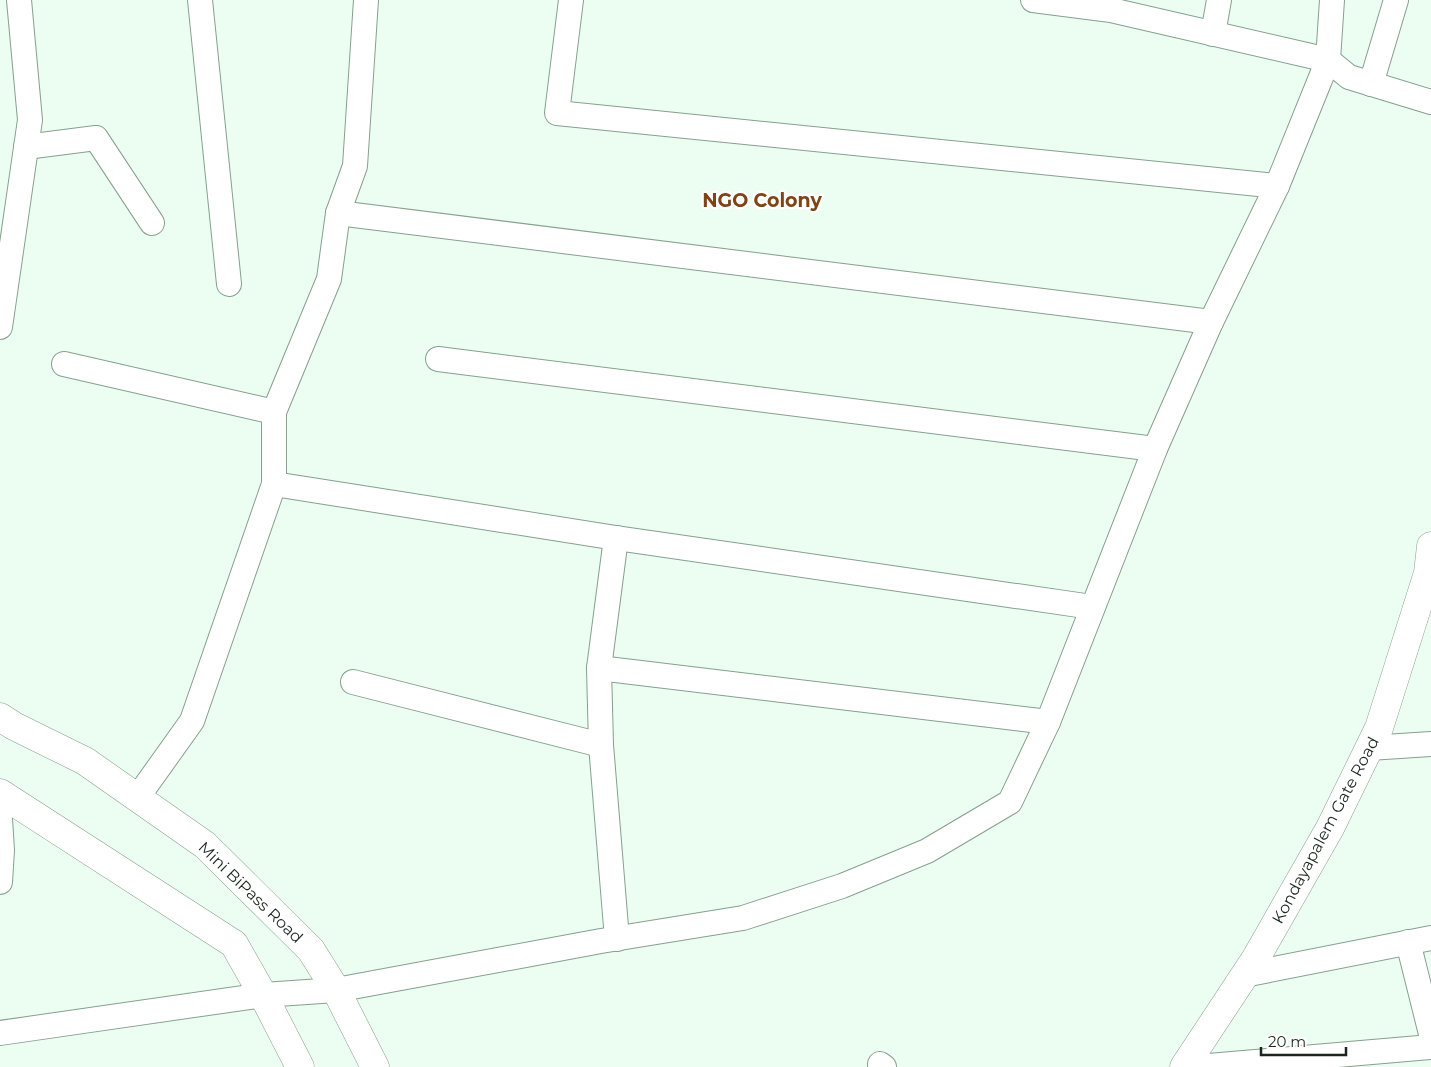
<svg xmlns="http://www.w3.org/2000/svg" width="1431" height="1067" font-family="Montserrat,sans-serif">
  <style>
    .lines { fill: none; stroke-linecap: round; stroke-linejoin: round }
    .minor-casing { stroke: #85a08e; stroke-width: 26 }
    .tertiary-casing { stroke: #85a08e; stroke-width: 29 }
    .secondary-casing { stroke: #85a08e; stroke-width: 29 }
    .minor { stroke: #fff; stroke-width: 24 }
    .tertiary { stroke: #fff; stroke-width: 28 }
    .secondary { stroke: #fff; stroke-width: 28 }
    .labels { text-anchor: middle; stroke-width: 4.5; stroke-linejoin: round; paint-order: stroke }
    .street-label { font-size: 16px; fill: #1b261f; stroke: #fff }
    .quarter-label { font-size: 19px; font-weight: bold; fill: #7f4415; stroke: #fff }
  </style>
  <rect width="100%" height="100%" fill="#ecfef2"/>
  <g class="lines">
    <!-- minor casing -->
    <g class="minor-casing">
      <g id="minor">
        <path d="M 200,0 L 229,284"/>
        <path d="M 571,0 L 557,113 L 1277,186"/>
        <path d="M 1033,0 L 1111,10 L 1328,60 L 1349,77 L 1431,102"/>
        <path d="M 1213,34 L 1219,0"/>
        <path d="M 1371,84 L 1396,0"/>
        <path d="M 26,147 L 96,138 L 152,223"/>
        <path d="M 338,213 L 1211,322"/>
        <path d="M 0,327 L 30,120 L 19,0"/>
        <path d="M 438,359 L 1155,449"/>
        <path d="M 64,364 L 274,412"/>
        <path d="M 274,484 L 616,538 L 1092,607"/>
        <path d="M 616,538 L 599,668 L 601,745 L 617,939"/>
        <path d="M 599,668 L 1048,722"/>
        <path d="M 353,682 L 601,745"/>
        <path d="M 1369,748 L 1431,744"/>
        <path d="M 137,798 L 192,721 L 274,484 L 274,412 L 329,279 L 338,213 L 355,166 L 366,0"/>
        <path d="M 0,819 L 2,850 L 0,882"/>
        <path d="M 1408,942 L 1431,1034"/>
        <path d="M 1244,975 L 1431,938"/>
        <path d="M 0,1033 L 263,995 L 336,990 L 601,941 L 743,918 L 842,886 L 927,851 L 1010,802 L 1048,722 L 1155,449 L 1211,322 L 1277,186 L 1328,60 L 1332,0"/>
        <path d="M 880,1064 L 884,1067"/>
        <path d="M 1197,1067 L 1431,1047"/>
      </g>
    </g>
    <!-- tertiary casing -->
    <g class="tertiary-casing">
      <g id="tertiary">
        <path d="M 0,717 L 14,726 L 85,761 L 205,845 L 311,950 L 336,990 L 375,1067"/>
        <path d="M 0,793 L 234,944 L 263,995 L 300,1067"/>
      </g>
    </g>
    <!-- secondary casing -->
    <g class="secondary-casing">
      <path id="secondary" d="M 1184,1067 L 1256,958 L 1330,828 L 1379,728 L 1428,573 L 1431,546"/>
    </g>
    <!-- minor -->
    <use href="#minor" class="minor"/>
    <!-- tertiary -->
    <use href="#tertiary" class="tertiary"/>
    <!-- secondary -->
    <use href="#secondary" class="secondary"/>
  </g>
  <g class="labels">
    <!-- street labels -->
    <g class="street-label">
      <text transform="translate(1325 830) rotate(-62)" y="6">Kondayapalem Gate Road</text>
      <text transform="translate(251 892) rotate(44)" y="6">Mini BiPass Road</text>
    </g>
    <!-- quarter labels -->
    <g class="quarter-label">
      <text x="762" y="207">NGO Colony</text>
    </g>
  </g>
  <!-- scale -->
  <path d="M1261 1047v8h85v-8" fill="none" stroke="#1b261f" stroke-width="2.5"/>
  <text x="1268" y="1047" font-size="15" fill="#1b261f" stroke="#ffffff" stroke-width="4" paint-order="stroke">20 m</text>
</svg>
